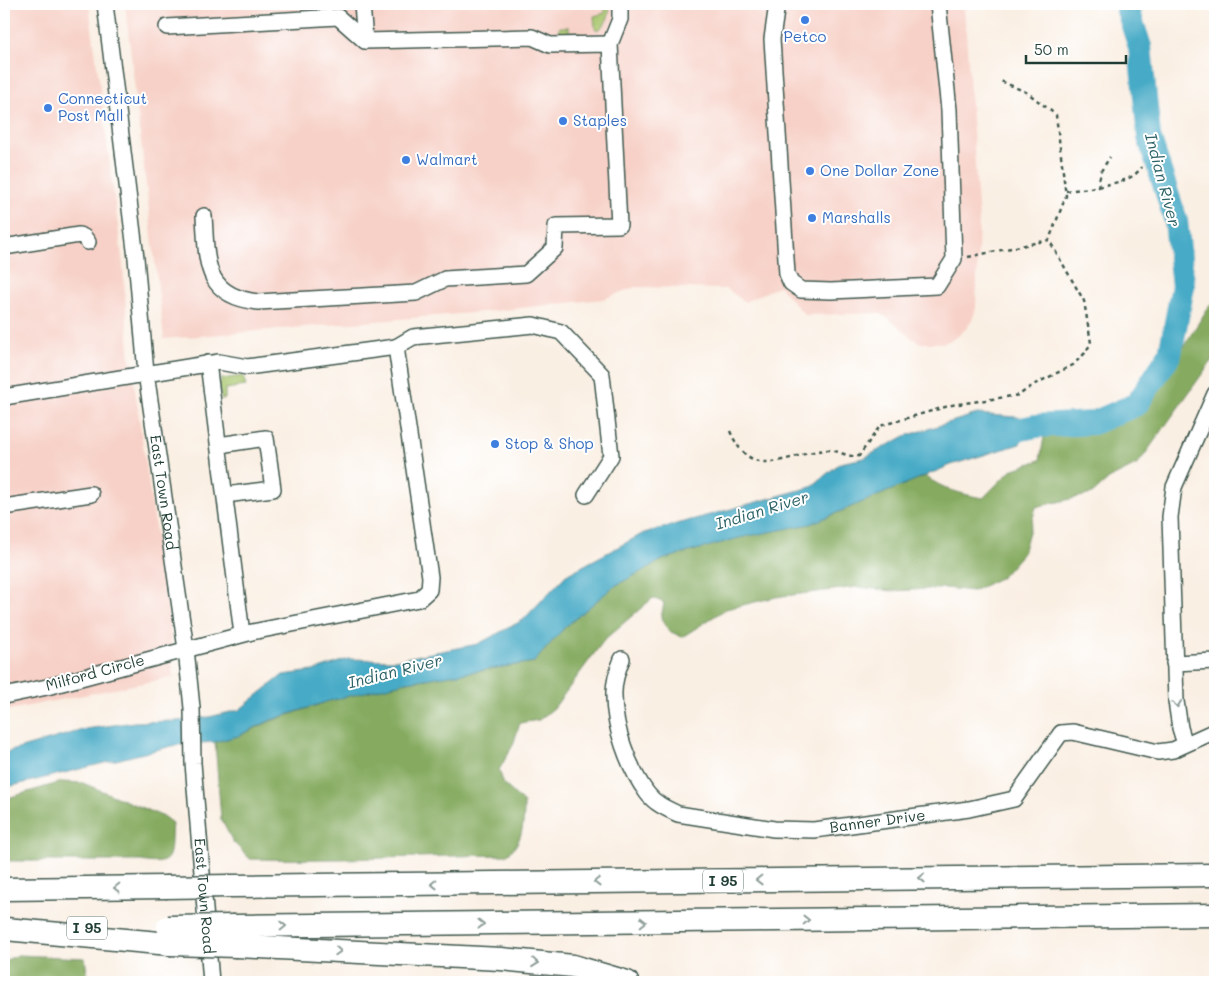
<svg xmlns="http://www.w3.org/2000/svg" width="1219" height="986" font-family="Mali,sans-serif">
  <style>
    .built { fill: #f7d1c7 }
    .green { fill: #a9c66e; stroke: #648251 }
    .forest { fill: #86ab61; stroke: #52744a }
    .water { fill: #46aac6; stroke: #32747d }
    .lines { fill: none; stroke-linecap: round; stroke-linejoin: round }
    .river { stroke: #46aac6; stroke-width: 24 }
    .minor-casing { stroke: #40584e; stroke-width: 18 }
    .highway-casing { stroke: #40584e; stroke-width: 25 }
    .path { stroke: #40584e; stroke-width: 2.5; stroke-dasharray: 4 4; stroke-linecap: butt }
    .minor { stroke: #fff; stroke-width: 15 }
    .highway { stroke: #fff; stroke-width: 22 }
    .highway-bridge-casing { stroke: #40584e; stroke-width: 25; stroke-linecap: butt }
    .highway-bridge { stroke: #fff; stroke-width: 22 }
    .oneway { stroke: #8f9e9a }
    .shop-dot { fill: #3f7fe0; stroke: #fff; stroke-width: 2 }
    .labels { text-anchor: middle; stroke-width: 4; stroke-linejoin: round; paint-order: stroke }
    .shield { fill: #fff; stroke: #627771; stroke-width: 1 }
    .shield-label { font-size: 14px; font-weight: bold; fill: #1f3d34 }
    .shop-label { font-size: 15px; fill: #366cbe; stroke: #fff; text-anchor: start }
    .street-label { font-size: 15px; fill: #1f3d34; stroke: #fff }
    .water-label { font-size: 16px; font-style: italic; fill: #2d6367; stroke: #fff }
  </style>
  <rect width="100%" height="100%" fill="#fff"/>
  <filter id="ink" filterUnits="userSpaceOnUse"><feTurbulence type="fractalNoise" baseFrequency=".02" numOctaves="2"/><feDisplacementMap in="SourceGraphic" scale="10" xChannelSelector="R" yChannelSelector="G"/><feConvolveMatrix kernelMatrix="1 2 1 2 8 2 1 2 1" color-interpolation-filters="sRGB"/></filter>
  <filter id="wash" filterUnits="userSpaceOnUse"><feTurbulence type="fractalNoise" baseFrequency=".0096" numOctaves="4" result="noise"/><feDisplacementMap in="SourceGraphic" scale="20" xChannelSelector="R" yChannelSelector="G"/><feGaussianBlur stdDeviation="1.12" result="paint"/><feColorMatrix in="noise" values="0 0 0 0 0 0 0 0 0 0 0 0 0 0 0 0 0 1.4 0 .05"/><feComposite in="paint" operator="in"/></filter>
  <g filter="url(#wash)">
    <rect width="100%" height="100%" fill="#faefe3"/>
    <!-- built -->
    <g class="built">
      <path d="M 4,4 L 89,4 L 123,265 L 129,350 L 170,627 L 173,677 L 4,711 Z"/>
      <path d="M 125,4 L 964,4 L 979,221 L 976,308 L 973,318 L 967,328 L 952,340 L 943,343 L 921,343 L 913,339 L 895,323 L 879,313 L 805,315 L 779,286 L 745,302 L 727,289 L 635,287 L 603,299 L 495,311 L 164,339 Z"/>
    </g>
    <!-- green -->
    <g class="green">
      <path d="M 605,4 L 610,4 C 610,14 607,26 597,30 L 595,28 L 594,16 L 605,13 Z"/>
      <path d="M 560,27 L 569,27 L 569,32 L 579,32 L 580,34 C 576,39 563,36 558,31 Z"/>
      <path d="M 243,376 L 246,386 L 225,389 L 225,399 L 221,399 L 219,384 L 221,379 Z"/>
    </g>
    <!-- forest -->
    <g class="forest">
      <path d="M 1210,305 L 1215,305 L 1215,356 L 1138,464 L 1110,478 L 1092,494 L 1036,507 L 1023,553 L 1002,577 L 973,591 L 945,588 L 893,591 L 857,587 L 776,597 L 726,609 L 682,637 L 669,631 L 661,618 L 664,603 L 653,598 L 605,639 L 554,708 L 539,720 L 520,723 L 513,745 L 499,770 L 504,784 L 524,803 C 524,823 523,844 506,855 C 421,856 336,861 250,859 L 233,842 L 221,819 L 215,742 L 238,736 L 271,721 L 329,701 L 406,682 L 534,662 L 564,628 L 613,587 L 664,559 L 739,537 L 810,524 L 925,476 C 943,489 960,494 983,498 L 1011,470 L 1040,460 L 1044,437 L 1052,420 C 1062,418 1072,415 1082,414 C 1095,413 1119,418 1131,412 C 1154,400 1194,328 1210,305 Z"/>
      <path d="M 62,782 L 83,783 L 164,817 L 172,823 C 169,852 177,868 141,861 L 4,861 L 4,799 Z"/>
      <path d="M 18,955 L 85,958 L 87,973 L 94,982 L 4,982 L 4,961 Z"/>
    </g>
    <!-- water -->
    <path class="water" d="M 977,414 L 1028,418 L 1020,444 L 951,465 L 810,524 L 739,538 L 664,559 L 613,587 L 564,628 L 534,662 L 406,682 L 329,701 L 271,720 L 238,736 L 215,742 L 176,745 L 4,788 L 4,753 L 86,729 L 134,722 L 178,721 L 209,717 L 239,710 L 283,675 L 313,671 L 348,659 L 395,660 L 478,644 L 523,620 L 566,575 L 644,533 L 811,487 L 840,463 L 864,458 L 905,436 Z"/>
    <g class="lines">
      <!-- river -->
      <path class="river" d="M 992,435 L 1036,426 L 1093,423 L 1137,404 L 1170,354 L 1183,286 L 1176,221 L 1149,137 L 1140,47 L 1126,4"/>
    </g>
  </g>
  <g filter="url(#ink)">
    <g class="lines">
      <!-- minor casing -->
      <g class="minor-casing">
        <g id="minor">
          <path id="s1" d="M 105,4 L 136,258 L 146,373 L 186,649 L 192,708 L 193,763 L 211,982"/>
          <path d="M 362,4 L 365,41"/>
          <path d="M 777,4 L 772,39 L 787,274 L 791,283 L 801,290 L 831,291 L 937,286 L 954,259 L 949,110 L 938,4"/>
          <path d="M 167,27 L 338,17 L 365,41 L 532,37 L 550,45 L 610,44 L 619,225 L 556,226 L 555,248 L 526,274 L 445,279 L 416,293 L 258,302 C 203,296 207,261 204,216"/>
          <path d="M 610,44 L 620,19 L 620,4"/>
          <path d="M 4,247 L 79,235 L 84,237 L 88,242"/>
          <path d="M 396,347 L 413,337 L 533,325 L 561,332 L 602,375 L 611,456 L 586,495"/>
          <path d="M 208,363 L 242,634"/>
          <path d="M 4,397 L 219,362 L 247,367 L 396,347 L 430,577 L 429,590 L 419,599 L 252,632 L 47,687 L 4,696"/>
          <path d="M 219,445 L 266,438 L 273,489 L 225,495"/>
          <path d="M 4,507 L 91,494"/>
          <path id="s2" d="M 622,659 C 618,669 614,680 614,692 C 613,725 628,767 647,793 C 655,804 667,809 678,814 L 774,829 L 814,830 L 969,809 L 1014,799 L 1061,733 L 1073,732 L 1158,752 L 1173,750 L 1215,731"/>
          <path d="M 1174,663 L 1215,661"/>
          <path d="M 1185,744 L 1180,728 L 1176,701 L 1170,517 L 1174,487 L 1215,394"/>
        </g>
      </g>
      <!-- highway casing -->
      <g class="highway-casing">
        <g id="highway">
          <path d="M 230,886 L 1215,875"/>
          <path d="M 4,889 L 165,887"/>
          <path d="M 234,926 L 1215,915"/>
          <path d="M 5,929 L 170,944"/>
          <path d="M 237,946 L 501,959 L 573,966 L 627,982"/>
        </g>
      </g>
      <!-- path -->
      <g class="path">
        <path d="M 1098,187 C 1115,182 1131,182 1142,167"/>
        <path d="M 1066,191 L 1098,187 L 1101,171 L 1110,157"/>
        <path d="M 968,257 L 1049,240 L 1066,196 L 1056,115 L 1028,93 L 1001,81"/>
        <path d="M 730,431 C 753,484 785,454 826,450 C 837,449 847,458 859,456 L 880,426 L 952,405 L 1019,395 L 1035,384 L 1073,365 L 1085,353 L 1091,343 L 1084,301 L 1049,240"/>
      </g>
      <!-- minor -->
      <use href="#minor" class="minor"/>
      <!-- highway -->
      <use href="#highway" class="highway"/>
      <!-- highway-bridge casing -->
      <g class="highway-bridge-casing">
        <g id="highway-bridge">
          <path d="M 165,887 L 230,886"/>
          <path d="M 168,927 L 234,926"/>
          <path d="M 170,944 L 237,946"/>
        </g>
      </g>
      <!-- highway-bridge -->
      <use href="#highway-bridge" class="highway-bridge"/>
    </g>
    <!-- one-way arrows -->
    <defs><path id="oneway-chevron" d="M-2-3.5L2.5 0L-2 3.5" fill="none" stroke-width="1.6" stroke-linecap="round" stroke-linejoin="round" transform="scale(1.25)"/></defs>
    <g class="oneway">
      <use href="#oneway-chevron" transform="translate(1177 704) rotate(84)"/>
      <use href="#oneway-chevron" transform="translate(922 878) rotate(179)"/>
      <use href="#oneway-chevron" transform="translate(759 880) rotate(179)"/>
      <use href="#oneway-chevron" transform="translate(597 882) rotate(179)"/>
      <use href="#oneway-chevron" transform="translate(434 884) rotate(179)"/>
      <use href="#oneway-chevron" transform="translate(117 888) rotate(179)"/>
      <use href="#oneway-chevron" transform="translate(806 920) rotate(-1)"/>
      <use href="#oneway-chevron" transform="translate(643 922) rotate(-1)"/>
      <use href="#oneway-chevron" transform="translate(481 924) rotate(-1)"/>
      <use href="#oneway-chevron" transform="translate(283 926) rotate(-1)"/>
      <use href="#oneway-chevron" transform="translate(338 951) rotate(3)"/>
      <use href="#oneway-chevron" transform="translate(535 963) rotate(6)"/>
    </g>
  </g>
  <!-- markers -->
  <g class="shop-dot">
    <circle cx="805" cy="20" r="5"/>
    <circle cx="48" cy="108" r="5"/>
    <circle cx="563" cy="121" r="5"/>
    <circle cx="406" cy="160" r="5"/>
    <circle cx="810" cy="171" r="5"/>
    <circle cx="812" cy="218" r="5"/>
    <circle cx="495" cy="444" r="5"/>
  </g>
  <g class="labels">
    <!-- shield labels -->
    <g class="shield">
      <rect x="703" y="869.5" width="40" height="23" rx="4"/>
      <rect x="67" y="916.5" width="40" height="23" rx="4"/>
    </g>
    <g class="shield-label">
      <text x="723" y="886">I 95</text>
      <text x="87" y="933">I 95</text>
    </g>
    <!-- shop labels -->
    <g class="shop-label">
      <text x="805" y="42" text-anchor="middle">Petco</text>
      <text x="58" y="104">Connecticut<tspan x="58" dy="17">Post Mall</tspan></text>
      <text x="573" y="126">Staples</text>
      <text x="416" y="165">Walmart</text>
      <text x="820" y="176">One Dollar Zone</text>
      <text x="822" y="223">Marshalls</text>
      <text x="505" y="449">Stop &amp; Shop</text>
    </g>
    <!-- street labels -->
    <g class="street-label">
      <text dy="5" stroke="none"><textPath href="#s1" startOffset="492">East Town Road</textPath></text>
      <text transform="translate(95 673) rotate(-15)" y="5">Milford Circle</text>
      <text dy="5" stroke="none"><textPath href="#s2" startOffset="381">Banner Drive</textPath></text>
      <text dy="5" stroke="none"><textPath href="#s1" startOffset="898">East Town Road</textPath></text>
    </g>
    <!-- water labels -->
    <g class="water-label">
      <text transform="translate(1163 180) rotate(75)" y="6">Indian River</text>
      <text transform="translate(762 510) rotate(-17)" y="6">Indian River</text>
      <text transform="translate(395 671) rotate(-14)" y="6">Indian River</text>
    </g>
  </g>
  <!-- margin -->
  <rect width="1219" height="986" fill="none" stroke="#fff" stroke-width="20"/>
  <!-- scale -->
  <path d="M1026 55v8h100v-8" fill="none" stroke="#1f3d34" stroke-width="2.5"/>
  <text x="1034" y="55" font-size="15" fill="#1f3d34" stroke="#ffffff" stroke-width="4" paint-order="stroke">50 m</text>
</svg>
